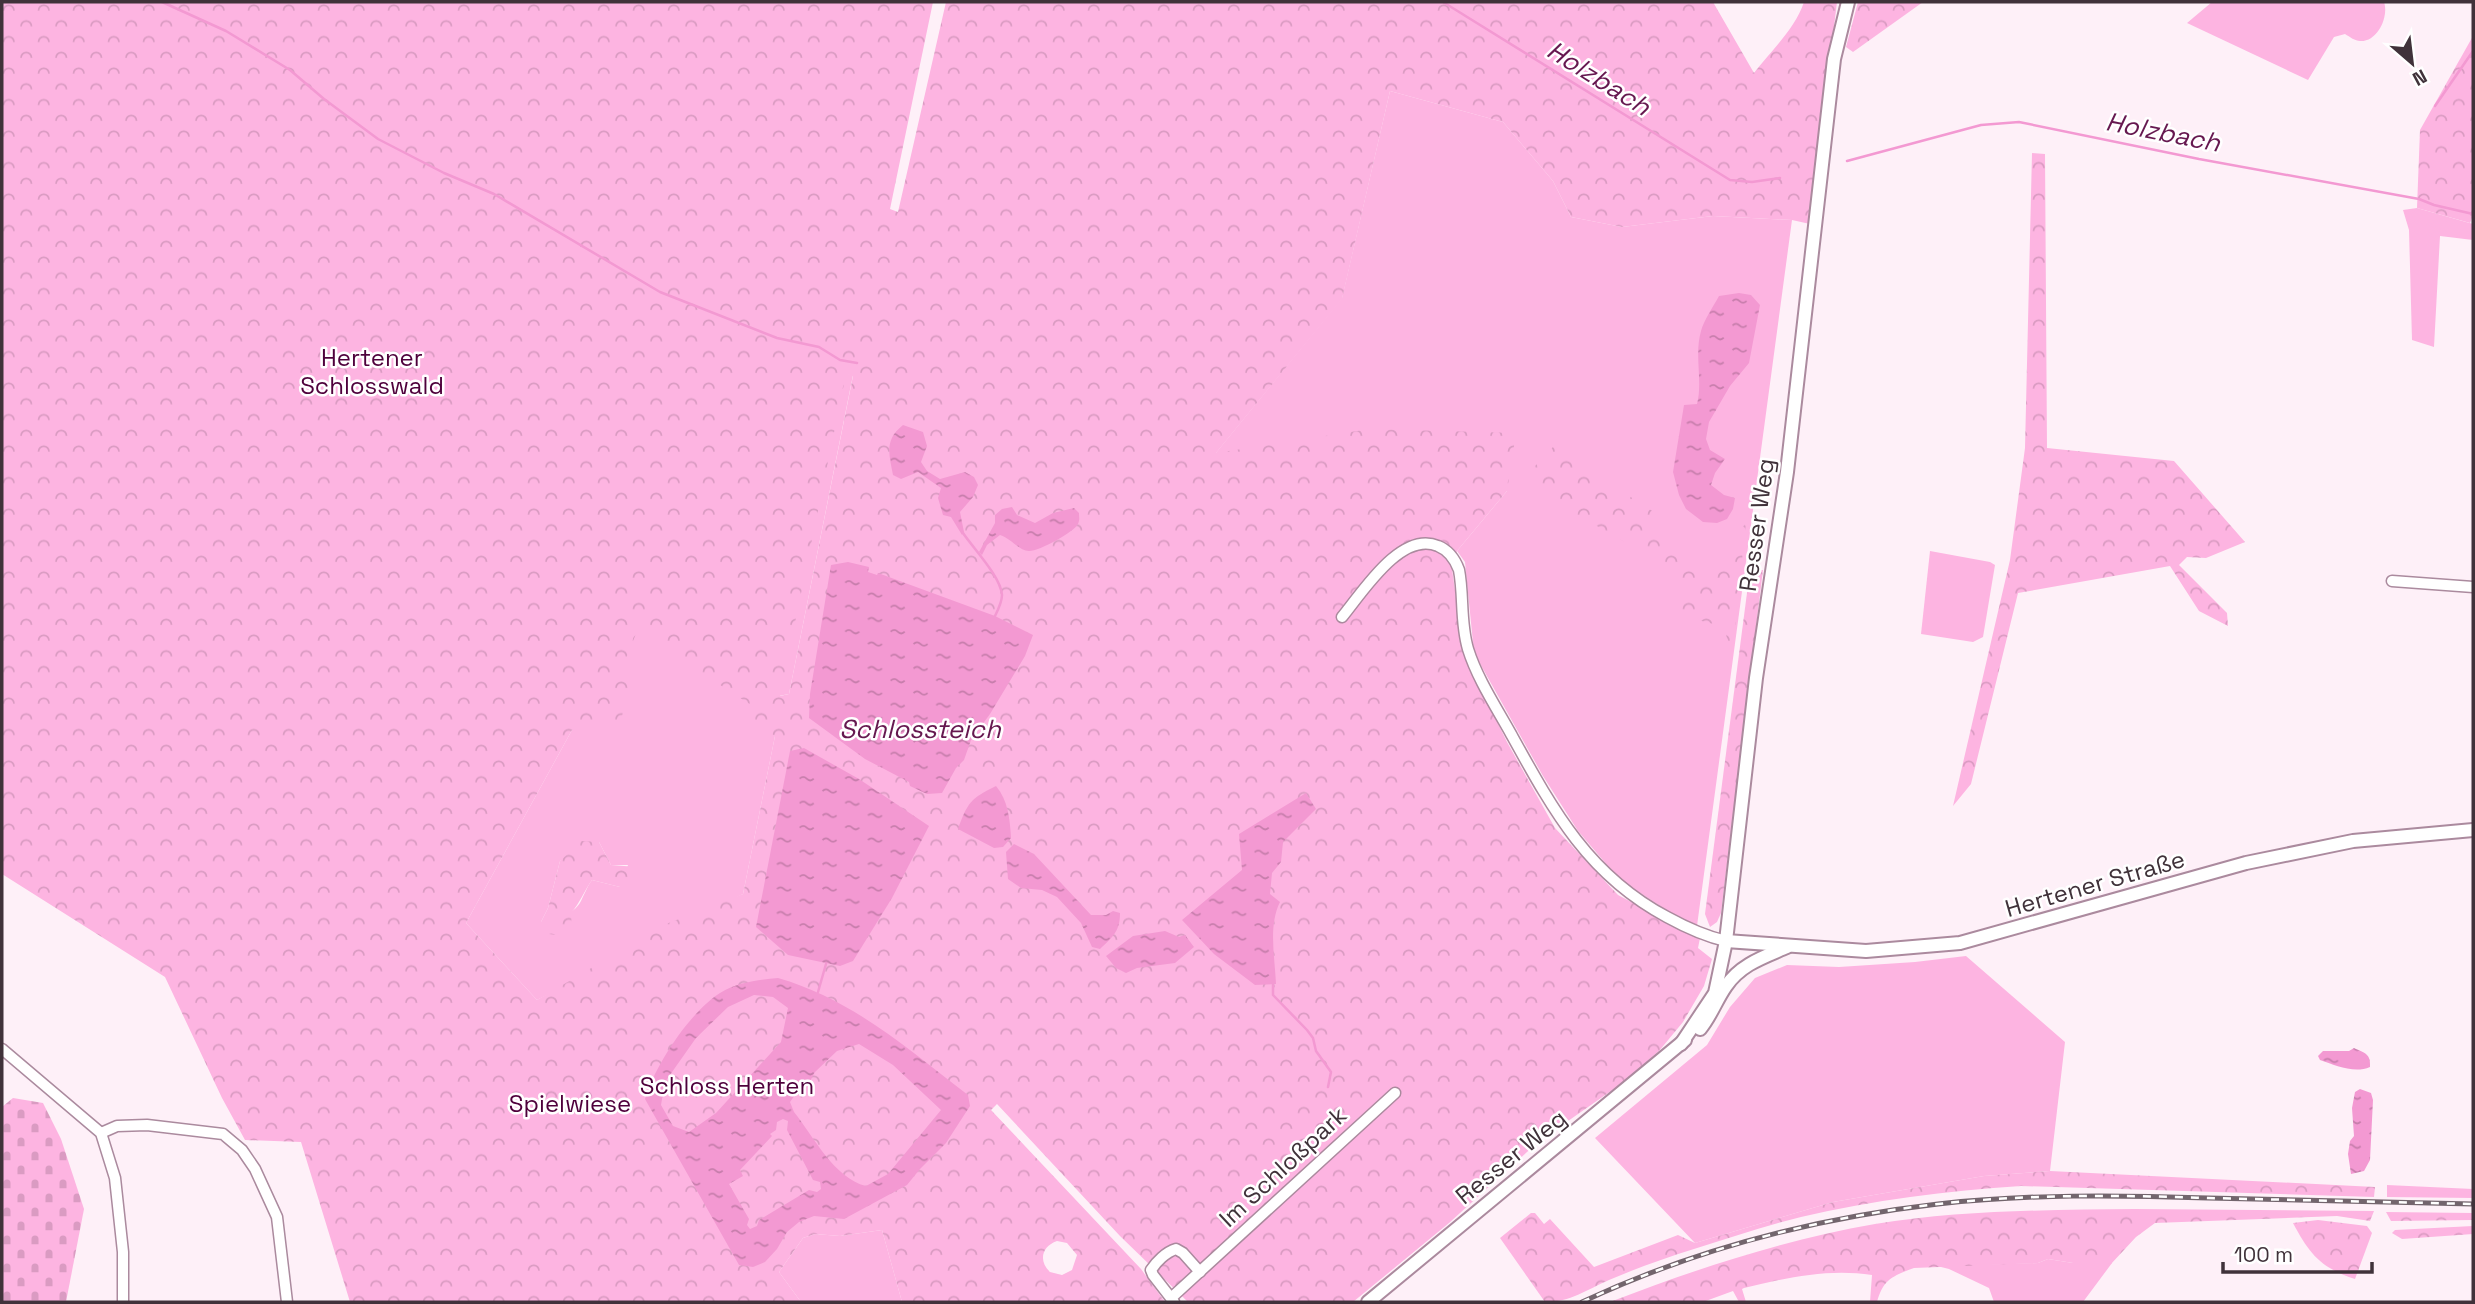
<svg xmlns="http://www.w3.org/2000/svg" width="2475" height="1304" font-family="'Space Grotesk',sans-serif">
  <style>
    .green { fill: #fdb4e1; fill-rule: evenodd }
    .forest { fill: url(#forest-crowns); fill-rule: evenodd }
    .cemetery { fill: url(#cemetery-stones) }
    .water { fill: url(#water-ripples); fill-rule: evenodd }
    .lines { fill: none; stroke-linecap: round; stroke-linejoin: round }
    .stream { stroke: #f399d2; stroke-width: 2.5 }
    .minor-casing { stroke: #ab8a9e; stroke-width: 13 }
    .major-casing { stroke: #ab8a9e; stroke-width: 16 }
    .minor { stroke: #fff; stroke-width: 10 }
    .major { stroke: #fff; stroke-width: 12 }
    .rail-casing { stroke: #73656d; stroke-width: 5 }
    .rail { stroke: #fff; stroke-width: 2.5; stroke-dasharray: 8; stroke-linecap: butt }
    .labels { text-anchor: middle; stroke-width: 5; stroke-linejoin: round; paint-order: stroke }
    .park-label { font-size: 24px; fill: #4f003c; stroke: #fff }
    .street-label { font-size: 24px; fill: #40323a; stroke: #fff }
    .water-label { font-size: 26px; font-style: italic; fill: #661850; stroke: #fff }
  </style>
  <defs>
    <pattern id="forest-crowns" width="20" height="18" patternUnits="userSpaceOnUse" patternTransform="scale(1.75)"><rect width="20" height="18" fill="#fdb4e1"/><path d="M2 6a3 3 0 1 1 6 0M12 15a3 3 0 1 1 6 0" fill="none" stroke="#da9bc2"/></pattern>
    <pattern id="cemetery-stones" width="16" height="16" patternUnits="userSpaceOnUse" patternTransform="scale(1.75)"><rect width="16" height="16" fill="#fdb4e1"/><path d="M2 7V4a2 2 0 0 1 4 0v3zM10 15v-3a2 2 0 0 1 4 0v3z" fill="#da9bc2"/></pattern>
    <pattern id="water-ripples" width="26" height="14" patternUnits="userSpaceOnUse" patternTransform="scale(1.75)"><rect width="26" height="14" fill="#f399d2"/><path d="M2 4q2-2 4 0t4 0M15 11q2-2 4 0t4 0" fill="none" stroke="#c67dab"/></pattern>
  </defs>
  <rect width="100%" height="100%" fill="#fef0f8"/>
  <!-- green -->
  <g class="green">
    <path d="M 2212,2 L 2384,2 C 2389,16 2378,42 2360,41 C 2355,41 2350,37 2345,34 L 2334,37 L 2308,80 L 2187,23 Z"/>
    <path d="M 1390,91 L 1503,122 L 1553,181 L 1571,217 L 1622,227 L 1713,216 L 1792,220 L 1697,926 L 1669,912 L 1619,879 L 1578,831 L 1543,776 L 1474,653 L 1465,562 L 1457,551 L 1507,491 L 1215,454 L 1342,298 Z"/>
    <path d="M 2,203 L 853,375 L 789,694 L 753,701 L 775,736 L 743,894 L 537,1000 L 466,923 L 572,730 L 598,652 ZM 599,842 L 611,865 L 628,865 L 620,887 L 592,880 C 587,887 585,893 581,901 C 573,916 556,918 541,922 L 548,908 L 560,861 Z"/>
    <path d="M 2417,208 L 2473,224 L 2473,240 L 2440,236 L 2434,347 L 2412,340 L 2409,230 L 2403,210 Z"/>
    <path d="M 1930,551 L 1990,562 L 1995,565 L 1983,637 L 1973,642 L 1921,634 Z"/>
    <path d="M 1966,956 L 2065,1042 L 2050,1171 L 1984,1176 L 1833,1202 L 1695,1243 L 1595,1138 L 1707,1045 L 1730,1007 L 1755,978 L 1787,965 L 1839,967 L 1915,962 Z"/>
    <path d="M 2387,1185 L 2473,1189 L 2473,1198 L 2387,1197 Z"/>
    <path d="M 882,1230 L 902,1302 L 801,1302 L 779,1272 L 803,1238 L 815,1234 L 840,1236 Z"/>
    <path d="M 2048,1259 L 2073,1263 L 2112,1263 L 2083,1302 L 1994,1302 L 1989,1288 L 1949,1269 L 1937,1266 L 2038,1263 Z"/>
  </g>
  <!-- forest -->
  <g class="forest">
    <path d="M 2,2 L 933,2 L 890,209 L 898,212 L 946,2 L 1713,2 L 1754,73 C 1771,51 1795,29 1804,2 L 1837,2 L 1810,224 L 1792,220 L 1713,216 L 1622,227 L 1571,217 L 1553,181 L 1503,122 L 1390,91 L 1342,299 L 1216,453 L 1370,429 L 1516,433 L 1507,491 L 1457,551 L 1452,569 L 1464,654 L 1507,742 L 1555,828 L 1618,895 L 1700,938 L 1698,948 L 1712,959 L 1704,986 L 1683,1022 L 1659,1051 L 1621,1084 L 1538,1142 L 1449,1223 L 1353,1302 L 1188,1302 L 1120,1236 L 997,1104 L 991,1110 L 1141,1269 L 1165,1302 L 902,1302 L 882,1230 L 840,1236 L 815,1234 L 803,1238 L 779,1272 L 801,1302 L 350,1302 L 301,1142 L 245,1140 L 222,1098 L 165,977 L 2,874 ZM 846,374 L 853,376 L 789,694 L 780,696 ZM 637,631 L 751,705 L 748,719 L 775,736 L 743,894 L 666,924 L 537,1000 L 466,923 L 572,730 L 621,719 L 630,690 L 624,664 ZM 1057,1241 L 1067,1243 L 1077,1255 L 1072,1270 L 1062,1275 L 1050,1272 C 1038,1261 1042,1246 1057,1241 Z"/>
    <path d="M 1858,2 L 1923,2 L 1853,52 L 1846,47 Z"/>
    <path d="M 2473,36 L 2473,215 L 2470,223 L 2417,208 L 2420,130 Z"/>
    <path d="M 2032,153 L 2045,154 L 2047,448 L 2174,461 L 2245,542 L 2206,558 L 2187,557 L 2179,565 L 2227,613 L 2228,626 L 2199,611 L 2170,566 L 2018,593 L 1971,784 L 1953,806 L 2010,560 L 2025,448 Z"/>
    <path d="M 1553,447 L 1657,514 L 1666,546 L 1689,559 L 1718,569 L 1746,522 L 1731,665 L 1725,627 L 1698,620 L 1679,610 L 1679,586 L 1674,570 L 1520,482 Z"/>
    <path d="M 1750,570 L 1763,570 L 1721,913 L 1717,922 L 1710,927 L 1705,914 Z"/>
    <path d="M 581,841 L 599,842 L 611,865 L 637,867 L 639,880 L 633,888 L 620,887 L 592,880 C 584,891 580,903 571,913 L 572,933 L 564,936 L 549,934 L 541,922 L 548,908 L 560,861 Z"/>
    <path d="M 2050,1171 L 2375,1187 L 2374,1197 L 2021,1186 C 1947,1191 1873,1200 1801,1217 C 1765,1226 1729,1238 1694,1249 C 1665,1258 1637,1268 1609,1280 C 1586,1290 1571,1302 1545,1302 L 1500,1238 L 1531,1213 L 1535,1213 L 1544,1224 L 1550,1219 L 1594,1267 L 1678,1235 L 1695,1243 L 1833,1202 L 1984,1176 Z"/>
    <path d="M 2135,1209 L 2374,1211 L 2370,1221 L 2337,1216 L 2155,1223 L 2136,1237 L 2111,1264 L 2073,1263 L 2048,1259 L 2038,1263 L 1914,1268 C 1892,1276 1883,1280 1877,1302 L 1870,1302 L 1872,1275 C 1828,1268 1786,1278 1744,1288 L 1742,1289 L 1746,1302 L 1739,1302 L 1733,1291 L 1703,1302 L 1610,1302 C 1696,1269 1783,1240 1875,1224 C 1961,1210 2049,1210 2135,1209 Z"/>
    <path d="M 2386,1212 L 2473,1213 L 2473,1220 L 2391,1221 Z"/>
    <path d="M 2318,1220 L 2367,1226 L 2372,1233 L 2355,1279 C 2321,1268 2310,1255 2293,1223 Z"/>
    <path d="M 2473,1226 L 2473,1234 L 2402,1239 L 2392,1233 L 2395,1230 Z"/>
  </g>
  <!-- cemetery -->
  <path class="cemetery" d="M 13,1098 L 43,1103 L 61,1139 L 84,1209 L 66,1302 L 2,1302 L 2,1107 Z"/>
  <!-- water -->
  <g class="water">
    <path d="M 1739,293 L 1751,295 L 1760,305 L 1749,363 L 1730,386 L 1709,422 L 1706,439 L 1710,450 L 1725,459 L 1715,473 L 1711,485 L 1724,495 L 1735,498 L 1733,509 L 1727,519 L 1717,523 L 1703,522 L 1686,509 L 1679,495 L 1673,472 L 1684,405 L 1697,404 C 1703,381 1694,355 1701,331 C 1704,320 1713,307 1719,296 Z"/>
    <path d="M 903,425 L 923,432 L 927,446 L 921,462 L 927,471 L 940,479 L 965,472 L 974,477 L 978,485 L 973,497 L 960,512 L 964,532 L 962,535 L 951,517 L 943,515 L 938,498 L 941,488 L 918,472 L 901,479 L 893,475 C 889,454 884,440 903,425 Z"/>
    <path d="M 1012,507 L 1017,515 L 1035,523 L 1053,513 L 1074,508 L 1079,513 C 1079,518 1080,519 1078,524 C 1074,532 1040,551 1029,551 C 1019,551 1012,539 1000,535 L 987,545 L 982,555 L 979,552 L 995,523 L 995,515 L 1002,509 Z"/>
    <path d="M 848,562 L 869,567 L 868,572 L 877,575 L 878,573 L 995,616 L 1033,635 L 1025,656 L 990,714 L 971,740 L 964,760 L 956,768 L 942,793 L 927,794 L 910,786 L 909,782 L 865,759 L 809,718 L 810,694 L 831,565 Z"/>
    <path d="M 804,748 L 859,779 L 929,826 L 892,898 L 853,961 L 840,966 L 788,955 L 756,927 L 790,751 Z"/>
    <path d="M 996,786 C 1008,800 1010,820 1011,838 L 1003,847 L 994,848 L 958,829 C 967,803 971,798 996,786 Z"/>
    <path d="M 1306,793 L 1316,809 L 1283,842 L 1281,862 L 1272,873 L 1270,894 L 1280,902 C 1268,926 1275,958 1276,984 L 1255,985 L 1214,954 L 1182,920 L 1242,870 L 1239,834 Z"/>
    <path d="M 1014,844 L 1034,854 L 1091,915 L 1106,915 L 1113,911 L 1120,913 C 1120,931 1113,937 1100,949 L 1092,947 L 1081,923 L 1057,897 L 1042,890 L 1021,888 L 1008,879 L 1006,852 Z"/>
    <path d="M 1165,931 L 1179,937 L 1185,935 L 1194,947 L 1175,963 L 1137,968 L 1126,973 L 1116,968 L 1106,956 L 1133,936 Z"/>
    <path d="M 778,978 C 852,999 908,1049 968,1095 L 970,1106 L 946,1143 L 920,1169 L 907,1185 L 844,1219 L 814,1216 L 799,1222 L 787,1232 L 777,1249 L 765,1262 L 753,1267 L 739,1265 L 645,1099 C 655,1065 690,1012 720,993 C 738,982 758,980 778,978 ZM 754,995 L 773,997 L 788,1008 L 781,1042 L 716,1113 L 689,1132 L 673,1126 L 661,1105 L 665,1082 L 696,1038 L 728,1007 ZM 859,1044 L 893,1065 L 941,1110 L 888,1174 L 866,1186 C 834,1178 814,1137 794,1112 L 790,1102 L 802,1085 L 810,1081 L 815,1072 L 837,1051 ZM 783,1119 L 788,1121 L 787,1130 L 813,1180 L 820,1182 L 821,1189 L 817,1192 L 809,1190 L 759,1220 L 757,1226 L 750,1229 L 747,1225 L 749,1219 L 729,1184 L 743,1176 L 740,1170 L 772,1136 L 770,1134 L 776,1130 L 777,1122 Z"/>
    <path d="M 2354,1048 C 2365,1053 2371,1054 2370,1067 C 2354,1074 2335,1065 2320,1060 L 2318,1056 L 2323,1051 L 2349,1051 Z"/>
    <path d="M 2360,1089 L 2371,1093 L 2373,1100 L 2370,1160 L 2364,1171 L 2351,1174 L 2348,1154 L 2350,1141 L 2354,1136 L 2352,1108 L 2355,1092 Z"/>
  </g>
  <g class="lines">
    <!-- stream -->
    <g class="stream">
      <path d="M 162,2 L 226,31 L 290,70 L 324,99 L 378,139 L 444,173 L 494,194 L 660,292 L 777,338 L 819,347 L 840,360 L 857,363"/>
      <path d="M 1443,2 L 1730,180 L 1752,182 L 1780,178"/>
      <path d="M 2435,106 L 2473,51"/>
      <path d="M 1847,161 L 1981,125 L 2019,122 L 2199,159 L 2419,199 L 2434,205 L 2473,214"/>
      <path d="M 963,533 C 973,548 1001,577 1002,595 C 1002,602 998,610 995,616"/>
      <path d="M 1273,985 L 1273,995 L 1307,1030 L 1313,1038 L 1316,1051 L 1331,1072 L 1328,1087"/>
      <path d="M 818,992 L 826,964"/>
    </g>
    <!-- minor casing -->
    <g class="minor-casing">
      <g id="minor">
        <path d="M 2392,581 L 2473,587"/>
        <path d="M 1342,617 C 1362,593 1401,530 1438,546 C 1448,550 1455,559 1459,570 C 1464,596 1460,622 1468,649 C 1477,678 1496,707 1511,734 C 1553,810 1588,875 1667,917 C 1687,928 1704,936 1726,941"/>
        <path d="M 2,1049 L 101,1133 L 115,1178 L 123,1252 L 123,1302"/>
        <path d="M 101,1133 L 117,1126 L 147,1125 L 223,1134 L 242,1150 L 255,1169 L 277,1217 L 287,1302"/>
        <path d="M 1171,1298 L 1395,1093"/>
        <path d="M 1174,1302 L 1153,1275 L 1151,1270 C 1156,1262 1166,1252 1176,1249 L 1183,1253 L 1200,1272"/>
      </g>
    </g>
    <!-- major casing -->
    <g class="major-casing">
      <g id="major">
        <path d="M 1726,941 L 1866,951 L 1960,943 L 2246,863 L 2353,841 L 2473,830"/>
        <path d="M 1700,1029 C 1711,1016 1716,1000 1726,986 C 1741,964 1764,957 1787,947"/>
        <path d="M 1681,1044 L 1715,993 L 1726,941 L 1756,678 L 1787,472 L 1834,59 L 1848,2"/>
        <path d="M 1368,1302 L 1685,1040"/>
      </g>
    </g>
    <!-- minor -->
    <use href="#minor" class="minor"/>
    <!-- major -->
    <use href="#major" class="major"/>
    <!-- rail casing -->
    <g class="rail-casing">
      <path id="rail" d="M 1582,1302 C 1693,1250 1816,1218 1938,1204 C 2028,1194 2118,1195 2208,1198 C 2297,1200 2385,1202 2473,1204"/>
    </g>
    <!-- rail -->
    <use href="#rail" class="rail"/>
  </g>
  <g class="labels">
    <!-- park labels -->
    <g class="park-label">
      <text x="372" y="366">Hertener<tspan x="372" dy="28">Schlosswald</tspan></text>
      <text x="727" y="1094">Schloss Herten</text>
      <text x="570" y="1112">Spielwiese</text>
    </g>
    <!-- street labels -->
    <g class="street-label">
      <text transform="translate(1757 525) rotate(-82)" y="8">Resser Weg</text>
      <text transform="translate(2095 884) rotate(-16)" y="8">Hertener Straße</text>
      <text transform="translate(1511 1157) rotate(-39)" y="8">Resser Weg</text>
      <text transform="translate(1283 1167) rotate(-43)" y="8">Im Schloßpark</text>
    </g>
    <!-- water labels -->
    <g class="water-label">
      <text transform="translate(1599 78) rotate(32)" y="9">Holzbach</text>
      <text transform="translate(2163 132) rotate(11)" y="9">Holzbach</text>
      <text x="920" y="738">Schlossteich</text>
    </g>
  </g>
  <!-- border -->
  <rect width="2475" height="1304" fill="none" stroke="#40323a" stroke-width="7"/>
  <!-- north arrow -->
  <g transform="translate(2412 63) rotate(152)" stroke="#ffffff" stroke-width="5" paint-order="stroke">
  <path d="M0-5L12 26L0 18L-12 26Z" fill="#40323a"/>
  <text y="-10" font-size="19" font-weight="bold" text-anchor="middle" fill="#40323a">N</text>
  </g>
  <!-- scale -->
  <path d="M2223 1262v10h149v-10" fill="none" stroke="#40323a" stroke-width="3.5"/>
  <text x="2234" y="1262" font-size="21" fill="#40323a" stroke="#ffffff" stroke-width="5" paint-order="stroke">100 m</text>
</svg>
